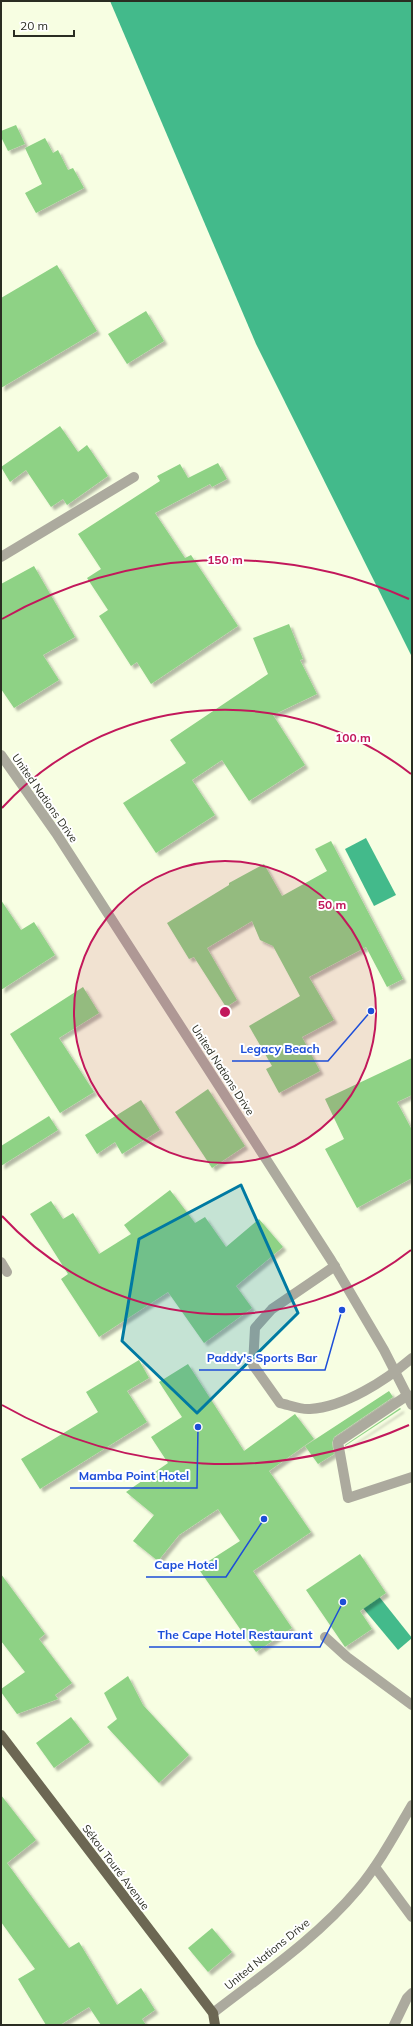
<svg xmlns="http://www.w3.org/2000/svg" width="413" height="2026" font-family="Mulish,sans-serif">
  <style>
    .water { fill: #43ba8b }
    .building { fill: #8ed285; filter: url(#shadow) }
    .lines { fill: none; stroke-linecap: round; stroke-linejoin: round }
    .minor { stroke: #acaa9e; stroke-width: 10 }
    .major { stroke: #6c6753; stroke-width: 10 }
    .marked { fill: #007aa2; fill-opacity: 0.2; stroke: #007aa2; stroke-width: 3; stroke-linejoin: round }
    .ring { fill: none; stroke: #c2185b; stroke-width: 2 }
    .labels { text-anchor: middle; stroke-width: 4; stroke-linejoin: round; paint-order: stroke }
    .street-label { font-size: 11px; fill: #2a2d22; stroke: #fff }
    .centre { fill: #c2185b; stroke: #fff; stroke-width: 2 }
    .ring-label { font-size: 12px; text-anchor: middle; font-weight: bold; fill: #c2185b; stroke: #fff; stroke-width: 4; stroke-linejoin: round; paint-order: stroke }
    .leader { fill: none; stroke: #1d4ed8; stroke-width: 1.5 }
    .callout-dot { fill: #1d4ed8; stroke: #fff; stroke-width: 1.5 }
    .callout-label { font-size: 12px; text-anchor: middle; font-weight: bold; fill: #1d4ed8; stroke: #fff; stroke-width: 4; stroke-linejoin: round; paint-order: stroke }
  </style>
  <defs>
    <filter id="shadow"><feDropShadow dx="3.5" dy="3.5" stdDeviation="1" flood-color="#0004"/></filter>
  </defs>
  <rect width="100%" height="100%" fill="#f7fee2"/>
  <!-- water -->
  <g class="water">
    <path d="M 110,1 L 412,1 L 412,657 L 256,344 Z"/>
    <path d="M 366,838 L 396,895 L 374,906 L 345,849 Z"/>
    <path d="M 373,1589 L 412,1638 L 398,1650 L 358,1602 Z"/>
  </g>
  <!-- building -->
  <g class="building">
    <path d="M 16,125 L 25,144 L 8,151 L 1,137 L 1,131 Z"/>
    <path d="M 45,138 L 53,153 L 58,150 L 68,170 L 73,168 L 84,188 L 36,213 L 25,193 L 42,184 L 25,148 Z"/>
    <path d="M 57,265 L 97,331 L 1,388 L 1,298 Z"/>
    <path d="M 146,311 L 164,341 L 127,364 L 108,334 Z"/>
    <path d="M 60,426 L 78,452 L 87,445 L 108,476 L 67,505 L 63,499 L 51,507 L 26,470 L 10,482 L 1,467 Z"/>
    <path d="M 218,463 L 227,479 L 212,487 L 210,484 L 155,513 L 185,558 L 191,555 L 238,626 L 151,684 L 137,662 L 131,666 L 99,616 L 108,610 L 87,578 L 101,569 L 78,534 L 160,481 L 157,476 L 180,464 L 188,478 Z"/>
    <path d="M 34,566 L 75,637 L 43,655 L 59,680 L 14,708 L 1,689 L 1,584 Z"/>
    <path d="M 289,624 L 303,659 L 300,660 L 317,694 L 273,715 L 305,765 L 249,801 L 222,760 L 192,780 L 215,815 L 156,853 L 123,803 L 186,763 L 170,740 L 268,674 L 253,638 Z"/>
    <path d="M 331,841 L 403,979 L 387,987 L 366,947 L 309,977 L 334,1020 L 302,1037 L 320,1071 L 279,1093 L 266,1069 L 272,1066 L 249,1026 L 300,996 L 273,946 L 260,940 L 252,921 L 207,948 L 237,1000 L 226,1007 L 194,957 L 189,959 L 167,923 L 229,885 L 229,883 L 264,864 L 282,896 L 327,871 L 315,849 Z"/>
    <path d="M 1,900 L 21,930 L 34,922 L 55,955 L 1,990 Z"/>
    <path d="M 83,987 L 99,1013 L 59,1038 L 94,1092 L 60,1113 L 10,1034 Z"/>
    <path d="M 412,1058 L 412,1095 L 397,1102 L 412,1130 L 412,1178 L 357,1208 L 325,1149 L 344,1139 L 325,1099 Z"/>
    <path d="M 208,1089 L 245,1146 L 212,1168 L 175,1112 Z"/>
    <path d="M 141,1100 L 160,1130 L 122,1154 L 115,1142 L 97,1154 L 85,1135 Z"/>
    <path d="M 49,1116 L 58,1130 L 1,1166 L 1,1146 Z"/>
    <path d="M 170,1190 L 195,1223 L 205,1217 L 226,1247 L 259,1219 L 283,1247 L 236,1286 L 252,1308 L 204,1343 L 168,1292 L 99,1337 L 61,1279 L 68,1274 L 30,1214 L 51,1201 L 63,1219 L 73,1213 L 99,1254 L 131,1234 L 124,1225 Z"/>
    <path d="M 139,1360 L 149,1378 L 127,1391 L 147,1422 L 40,1489 L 21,1459 L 98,1412 L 86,1392 Z"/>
    <path d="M 188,1364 L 244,1451 L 295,1414 L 314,1439 L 269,1471 L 311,1532 L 253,1571 L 292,1628 L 256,1652 L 198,1568 L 240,1541 L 218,1509 L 179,1535 L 158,1561 L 133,1541 L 154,1515 L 126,1492 L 168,1463 L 151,1437 L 182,1417 L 159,1382 Z"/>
    <path d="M 389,1391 L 393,1397 L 334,1437 L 332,1443 L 334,1454 L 318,1464 L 305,1446 Z"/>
    <path d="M 400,1408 L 401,1409 L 345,1446 L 345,1445 Z"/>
    <path d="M 360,1554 L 386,1593 L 360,1611 L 372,1629 L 345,1647 L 306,1590 Z"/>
    <path d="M 1,1574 L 45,1634 L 39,1639 L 72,1683 L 55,1695 L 58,1699 L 17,1714 L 1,1692 L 1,1689 L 25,1672 L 1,1641 Z"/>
    <path d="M 128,1676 L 143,1705 L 189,1755 L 159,1783 L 107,1727 L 117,1719 L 104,1693 Z"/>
    <path d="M 71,1717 L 90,1742 L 54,1768 L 36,1743 Z"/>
    <path d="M 1,1795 L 36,1840 L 7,1863 L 69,1948 L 79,1942 L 117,2005 L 141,1988 L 155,2010 L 142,2019 L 146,2025 L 101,2025 L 89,2007 L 60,2025 L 46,2025 L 18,1979 L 35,1969 L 1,1922 Z"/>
    <path d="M 212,1928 L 232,1952 L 208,1972 L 188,1948 Z"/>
  </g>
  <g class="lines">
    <!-- minor -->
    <g class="minor">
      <path d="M 1,557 L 134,477"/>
      <path d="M 1,755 L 56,833 L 331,1260 L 384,1350 L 412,1405"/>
      <path d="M 1,1262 L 7,1272"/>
      <path d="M 335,1266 L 272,1309 L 255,1328 L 253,1365 L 280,1403 C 289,1405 301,1410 310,1409 C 345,1407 386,1380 412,1358"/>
      <path d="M 408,1395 L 338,1442 L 348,1498 L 412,1477"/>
      <path d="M 325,1637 L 347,1657 L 412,1705"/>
      <path d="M 375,1867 L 412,1917"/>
      <path d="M 213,2013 C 262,1975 317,1938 358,1889 C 379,1864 395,1834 412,1805"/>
      <path d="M 394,2025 L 407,1998 L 412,1993"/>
    </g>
    <!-- major -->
    <path class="major" d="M 1,1735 L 213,2013 L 215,2025"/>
  </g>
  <!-- marked area -->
  <path class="marked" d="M 241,1185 L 298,1313 L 197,1413 L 122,1341 L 139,1239 Z"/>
  <!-- distance rings -->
  <circle cx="225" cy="1012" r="151" fill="#c2185b" fill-opacity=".12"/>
  <g class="ring">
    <circle cx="225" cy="1012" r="151"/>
    <path d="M411 1250A302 302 0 0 1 2 1216M2 808A302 302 0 0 1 411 774"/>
    <path d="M409 1425A452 452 0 0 1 2 1405M2 619A452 452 0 0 1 409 599"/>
  </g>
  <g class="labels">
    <!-- street labels -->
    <g class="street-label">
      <text transform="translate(45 798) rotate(55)" y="4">United Nations Drive</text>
      <text transform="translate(223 1070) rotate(57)" y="4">United Nations Drive</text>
      <text transform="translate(116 1867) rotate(53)" y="4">Sékou Touré Avenue</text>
      <text transform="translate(267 1954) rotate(-39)" y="4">United Nations Drive</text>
    </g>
  </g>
  <circle cx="225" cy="1012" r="6" class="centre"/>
  <g class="ring-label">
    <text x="225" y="564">150 m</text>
    <text x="353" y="742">100 m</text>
    <text x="332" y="909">50 m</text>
  </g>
  <!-- callouts -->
  <path class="leader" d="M371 1011L328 1061H232M342 1310L325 1370H199M198 1427L197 1488H70M264 1519L226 1577H146M343 1602L320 1647H149"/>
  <g class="callout-dot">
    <circle cx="371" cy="1011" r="4"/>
    <circle cx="342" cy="1310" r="4"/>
    <circle cx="198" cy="1427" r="4"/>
    <circle cx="264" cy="1519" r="4"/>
    <circle cx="343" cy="1602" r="4"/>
  </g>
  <g class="callout-label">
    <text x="280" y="1053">Legacy Beach</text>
    <text x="262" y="1362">Paddy's Sports Bar</text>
    <text x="134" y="1480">Mamba Point Hotel</text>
    <text x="186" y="1569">Cape Hotel</text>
    <text x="235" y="1639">The Cape Hotel Restaurant</text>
  </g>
  <!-- border -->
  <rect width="413" height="2026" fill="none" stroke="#2a2d22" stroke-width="4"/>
  <!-- scale -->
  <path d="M14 30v6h60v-6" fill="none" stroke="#2a2d22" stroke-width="2"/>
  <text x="20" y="30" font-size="12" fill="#2a2d22" stroke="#ffffff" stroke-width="3" paint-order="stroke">20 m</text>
</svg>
